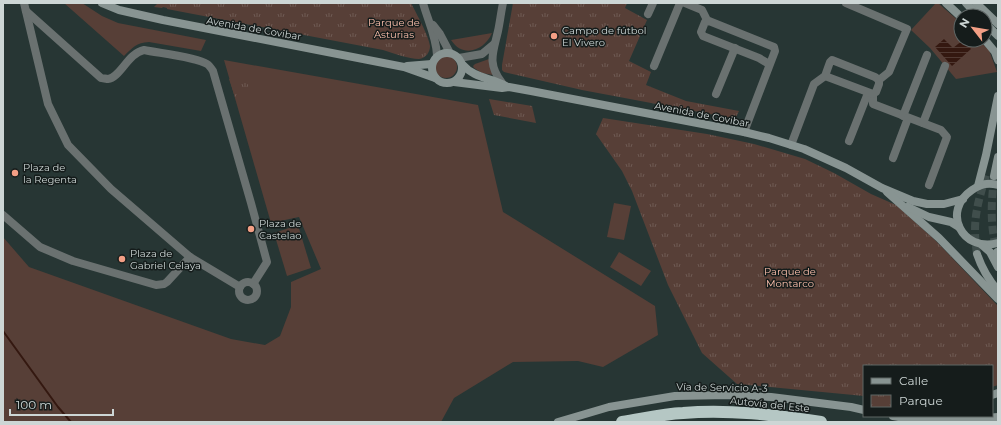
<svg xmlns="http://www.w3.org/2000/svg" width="1001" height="425" font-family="Montserrat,sans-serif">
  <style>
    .green { fill: #573f37 }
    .park { fill: url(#park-tufts) }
    .water { fill: url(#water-rules) }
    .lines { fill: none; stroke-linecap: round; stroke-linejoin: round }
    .stream { stroke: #341810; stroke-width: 2 }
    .secondary-tunnel { stroke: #404e4c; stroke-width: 8; stroke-dasharray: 8 4; stroke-linecap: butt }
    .street { stroke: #6a7170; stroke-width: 8 }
    .secondary { stroke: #889492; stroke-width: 8 }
    .highway { stroke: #b5c7c4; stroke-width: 12 }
    .poi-dot { fill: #f39f85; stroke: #151c1b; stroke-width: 1.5 }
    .labels { text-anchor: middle; stroke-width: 3; stroke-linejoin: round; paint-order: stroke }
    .park-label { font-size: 10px; fill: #fec0ad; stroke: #151c1b }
    .street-label { font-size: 10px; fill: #cdd6d5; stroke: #151c1b }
    .poi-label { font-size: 10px; fill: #cdd6d5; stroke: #151c1b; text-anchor: start }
  </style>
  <defs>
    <pattern id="park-tufts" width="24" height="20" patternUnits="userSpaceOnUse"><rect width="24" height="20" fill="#573f37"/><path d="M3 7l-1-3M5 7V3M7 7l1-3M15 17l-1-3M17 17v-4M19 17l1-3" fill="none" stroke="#6e5a53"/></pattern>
    <pattern id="water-rules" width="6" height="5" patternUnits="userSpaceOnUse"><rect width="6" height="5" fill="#341810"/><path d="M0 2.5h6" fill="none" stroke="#503932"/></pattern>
  </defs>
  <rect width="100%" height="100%" fill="#273634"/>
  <!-- green -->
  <g class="green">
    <path d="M 64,3 L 82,3 L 102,16 L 118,23 L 206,40 L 201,51 L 149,42 C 136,43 133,47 124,56 Z"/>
    <path d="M 936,3 L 938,3 L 961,23 L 961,40 L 978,40 L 989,50 L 997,72 L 956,79 L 930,48 L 911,30 Z"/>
    <path d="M 492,33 C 485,50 463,59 451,40 Z"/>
    <circle cx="446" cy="67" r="11"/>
    <path d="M 489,59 L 493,75 L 482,73 L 474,68 L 473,66 L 475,64 Z"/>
    <path d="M 224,60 L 478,105 L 503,212 L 655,306 L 658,335 L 603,367 L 578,361 L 513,362 L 454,398 L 441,422 L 3,422 L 3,237 L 29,267 L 231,339 L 265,345 L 280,336 L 291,307 L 291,282 L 321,269 L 299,217 L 271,223 Z"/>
    <path d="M 614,203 L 631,206 L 624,240 L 607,237 Z"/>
    <path d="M 298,225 L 311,268 L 287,276 L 274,233 Z"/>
    <path d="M 619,252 L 651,271 L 641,286 L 610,267 Z"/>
  </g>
  <!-- park -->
  <g class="park">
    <path d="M 158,3 L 411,3 C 416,13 429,36 430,46 C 430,52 426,58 419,59 C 409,59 393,53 383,50 L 167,9 L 167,8 L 163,7 L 162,8 L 154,7 Z"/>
    <path d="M 513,3 L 627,3 L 625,8 L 647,20 L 629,61 L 651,72 L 646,85 L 686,101 L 739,111 L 736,117 L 731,118 L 582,90 L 504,72 L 502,70 L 502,65 Z"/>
    <path d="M 229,79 L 246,79 L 249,87 L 235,97 Z"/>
    <path d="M 489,99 L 532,106 L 536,123 L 494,115 Z"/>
    <path d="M 603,118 L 707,134 L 754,144 L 805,159 L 834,173 L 871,194 L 896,205 L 936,241 L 997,305 L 998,385 L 992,387 L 992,366 L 864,366 L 864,396 L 737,384 L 702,353 L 668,285 L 632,191 L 622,171 L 596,134 Z"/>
  </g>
  <!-- water -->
  <path class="water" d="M 944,39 L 953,48 L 963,40 L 971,49 L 952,66 L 935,47 Z"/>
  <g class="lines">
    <!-- stream -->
    <path class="stream" d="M 3,331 L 58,407 L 71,422"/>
    <!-- secondary-tunnel -->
    <g class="secondary-tunnel">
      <path d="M 994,178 C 991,206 990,224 997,252"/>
      <path d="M 977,254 C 972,221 977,206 986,175"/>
    </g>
    <!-- street -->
    <g class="street">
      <path d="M 24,3 L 48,104 L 68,145 L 111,189 L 190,257 L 240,287"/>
      <path d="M 423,3 C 428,21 436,36 437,55"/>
      <path d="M 685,3 L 702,10 L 707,20"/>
      <path d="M 846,3 L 907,29 L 889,72 L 879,80"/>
      <path d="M 26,11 L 101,78 C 102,78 107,79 108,79 C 120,78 128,53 144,50 C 158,53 196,57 207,64 C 209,65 211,68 213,71 L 251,203 L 267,262 L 253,284"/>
      <path d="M 648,14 L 653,3"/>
      <path d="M 433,25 L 440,34 L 450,53"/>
      <path d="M 459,58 L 482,54 L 494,44"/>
      <path d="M 654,66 L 680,3"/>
      <path d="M 502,83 C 487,63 493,53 498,31 C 500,22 501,12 503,3"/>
      <path d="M 716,94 L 735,48"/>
      <path d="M 873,94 L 873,104 L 941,130 L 947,137 L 929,185"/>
      <path d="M 903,116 L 927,55"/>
      <path d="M 923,123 L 945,66"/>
      <path d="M 744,132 L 775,51 L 774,47 L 709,21 L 705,22 L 701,32 L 703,36 L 759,58 L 769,64"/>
      <path d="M 849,141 L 868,93"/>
      <path d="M 791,145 L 814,84 L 825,76 L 830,62 L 832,60 L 875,77 L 879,80 L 879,84 L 876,92 L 873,94 L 825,76"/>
      <path d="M 893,158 L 908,118"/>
      <path d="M 3,215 L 40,247 L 73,261 L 156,285 L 164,284 L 167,282 L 190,257"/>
      <circle cx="248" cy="291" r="9"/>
    </g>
    <!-- secondary -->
    <g class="secondary">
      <path d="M 102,3 L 119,10 L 163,20 L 404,67 L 435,78"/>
      <path d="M 946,3 L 961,17"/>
      <path d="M 966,3 L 978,16"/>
      <path d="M 976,3 L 998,24"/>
      <path d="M 985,23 L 998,36"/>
      <path d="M 985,40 L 995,52 L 998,60"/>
      <circle cx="447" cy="68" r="15"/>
      <path d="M 462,64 C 475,79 490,77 506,86"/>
      <path d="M 407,66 L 432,64"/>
      <path d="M 454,82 L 502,88 L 509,87 L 531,91 L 744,132 L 769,138 L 804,149 L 846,168 L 882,188 L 913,201 L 927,204 L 944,204 L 963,199"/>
      <path d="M 994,176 L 998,157"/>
      <path d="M 998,185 C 988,182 981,184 972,190 C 941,211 962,253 998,243"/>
      <path d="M 978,186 L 986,155 L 998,96"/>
      <path d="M 887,192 L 939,238 L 998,299"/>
      <path d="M 908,207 L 929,217 L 951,222 L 959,227"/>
      <path d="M 982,245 L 990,252 L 998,267"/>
      <path d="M 997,252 L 998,254"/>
      <path d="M 977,254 C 982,269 988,279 998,291"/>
      <path d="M 992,395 L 998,393"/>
      <path d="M 893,416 C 922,422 969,420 998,417"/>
      <path d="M 558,422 L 609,407 L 675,396 L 728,395 L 771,397 L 851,407 L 864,410"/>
    </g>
    <!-- highway -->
    <path class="highway" d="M 622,422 C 642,419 662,414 683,413 C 729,409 775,415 821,422"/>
  </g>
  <!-- markers -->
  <g class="poi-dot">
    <circle cx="554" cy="36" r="4"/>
    <circle cx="15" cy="173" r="4"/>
    <circle cx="251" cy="229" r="4"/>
    <circle cx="122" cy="259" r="4"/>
  </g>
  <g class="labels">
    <!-- park labels -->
    <g class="park-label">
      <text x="394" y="26">Parque de<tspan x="394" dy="12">Asturias</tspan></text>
      <text x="790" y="275">Parque de<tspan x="790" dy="12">Montarco</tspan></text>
    </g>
    <!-- street labels -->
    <g class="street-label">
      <text transform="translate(254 28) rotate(10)" y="4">Avenida de Covibar</text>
      <text transform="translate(702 114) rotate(11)" y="4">Avenida de Covibar</text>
      <text transform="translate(722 387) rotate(1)" y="4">Vía de Servicio A-3</text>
      <text transform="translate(770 404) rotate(6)" y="4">Autovía del Este</text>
    </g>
    <!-- poi labels -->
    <g class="poi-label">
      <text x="562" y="34">Campo de fútbol<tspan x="562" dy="12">El Vivero</tspan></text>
      <text x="23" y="171">Plaza de<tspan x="23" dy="12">la Regenta</tspan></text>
      <text x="259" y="227">Plaza de<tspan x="259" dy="12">Castelao</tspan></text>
      <text x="130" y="257">Plaza de<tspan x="130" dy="12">Gabriel Celaya</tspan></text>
    </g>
  </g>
  <!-- border -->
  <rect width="1001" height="425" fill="none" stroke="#cdd6d5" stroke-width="8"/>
  <!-- legend -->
  <rect x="863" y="365" width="130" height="52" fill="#151c1b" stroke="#5f6665"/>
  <rect x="871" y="378" width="20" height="6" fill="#889492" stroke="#5f6665"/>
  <text x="899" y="385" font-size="12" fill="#cdd6d5">Calle</text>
  <rect x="871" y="395" width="20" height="12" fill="url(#park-tufts)" stroke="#5f6665"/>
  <text x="899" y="405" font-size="12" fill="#cdd6d5">Parque</text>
  <!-- north arrow -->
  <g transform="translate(973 28) rotate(301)"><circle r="19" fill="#151c1b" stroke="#5f6665"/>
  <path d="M0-3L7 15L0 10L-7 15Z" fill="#f39f85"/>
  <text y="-6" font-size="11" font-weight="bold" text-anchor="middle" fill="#cdd6d5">N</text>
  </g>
  <!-- scale -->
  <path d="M10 409v6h103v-6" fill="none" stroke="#cdd6d5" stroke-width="2"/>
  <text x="16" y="409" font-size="12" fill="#cdd6d5" stroke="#151c1b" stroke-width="3" paint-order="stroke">100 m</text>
</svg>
